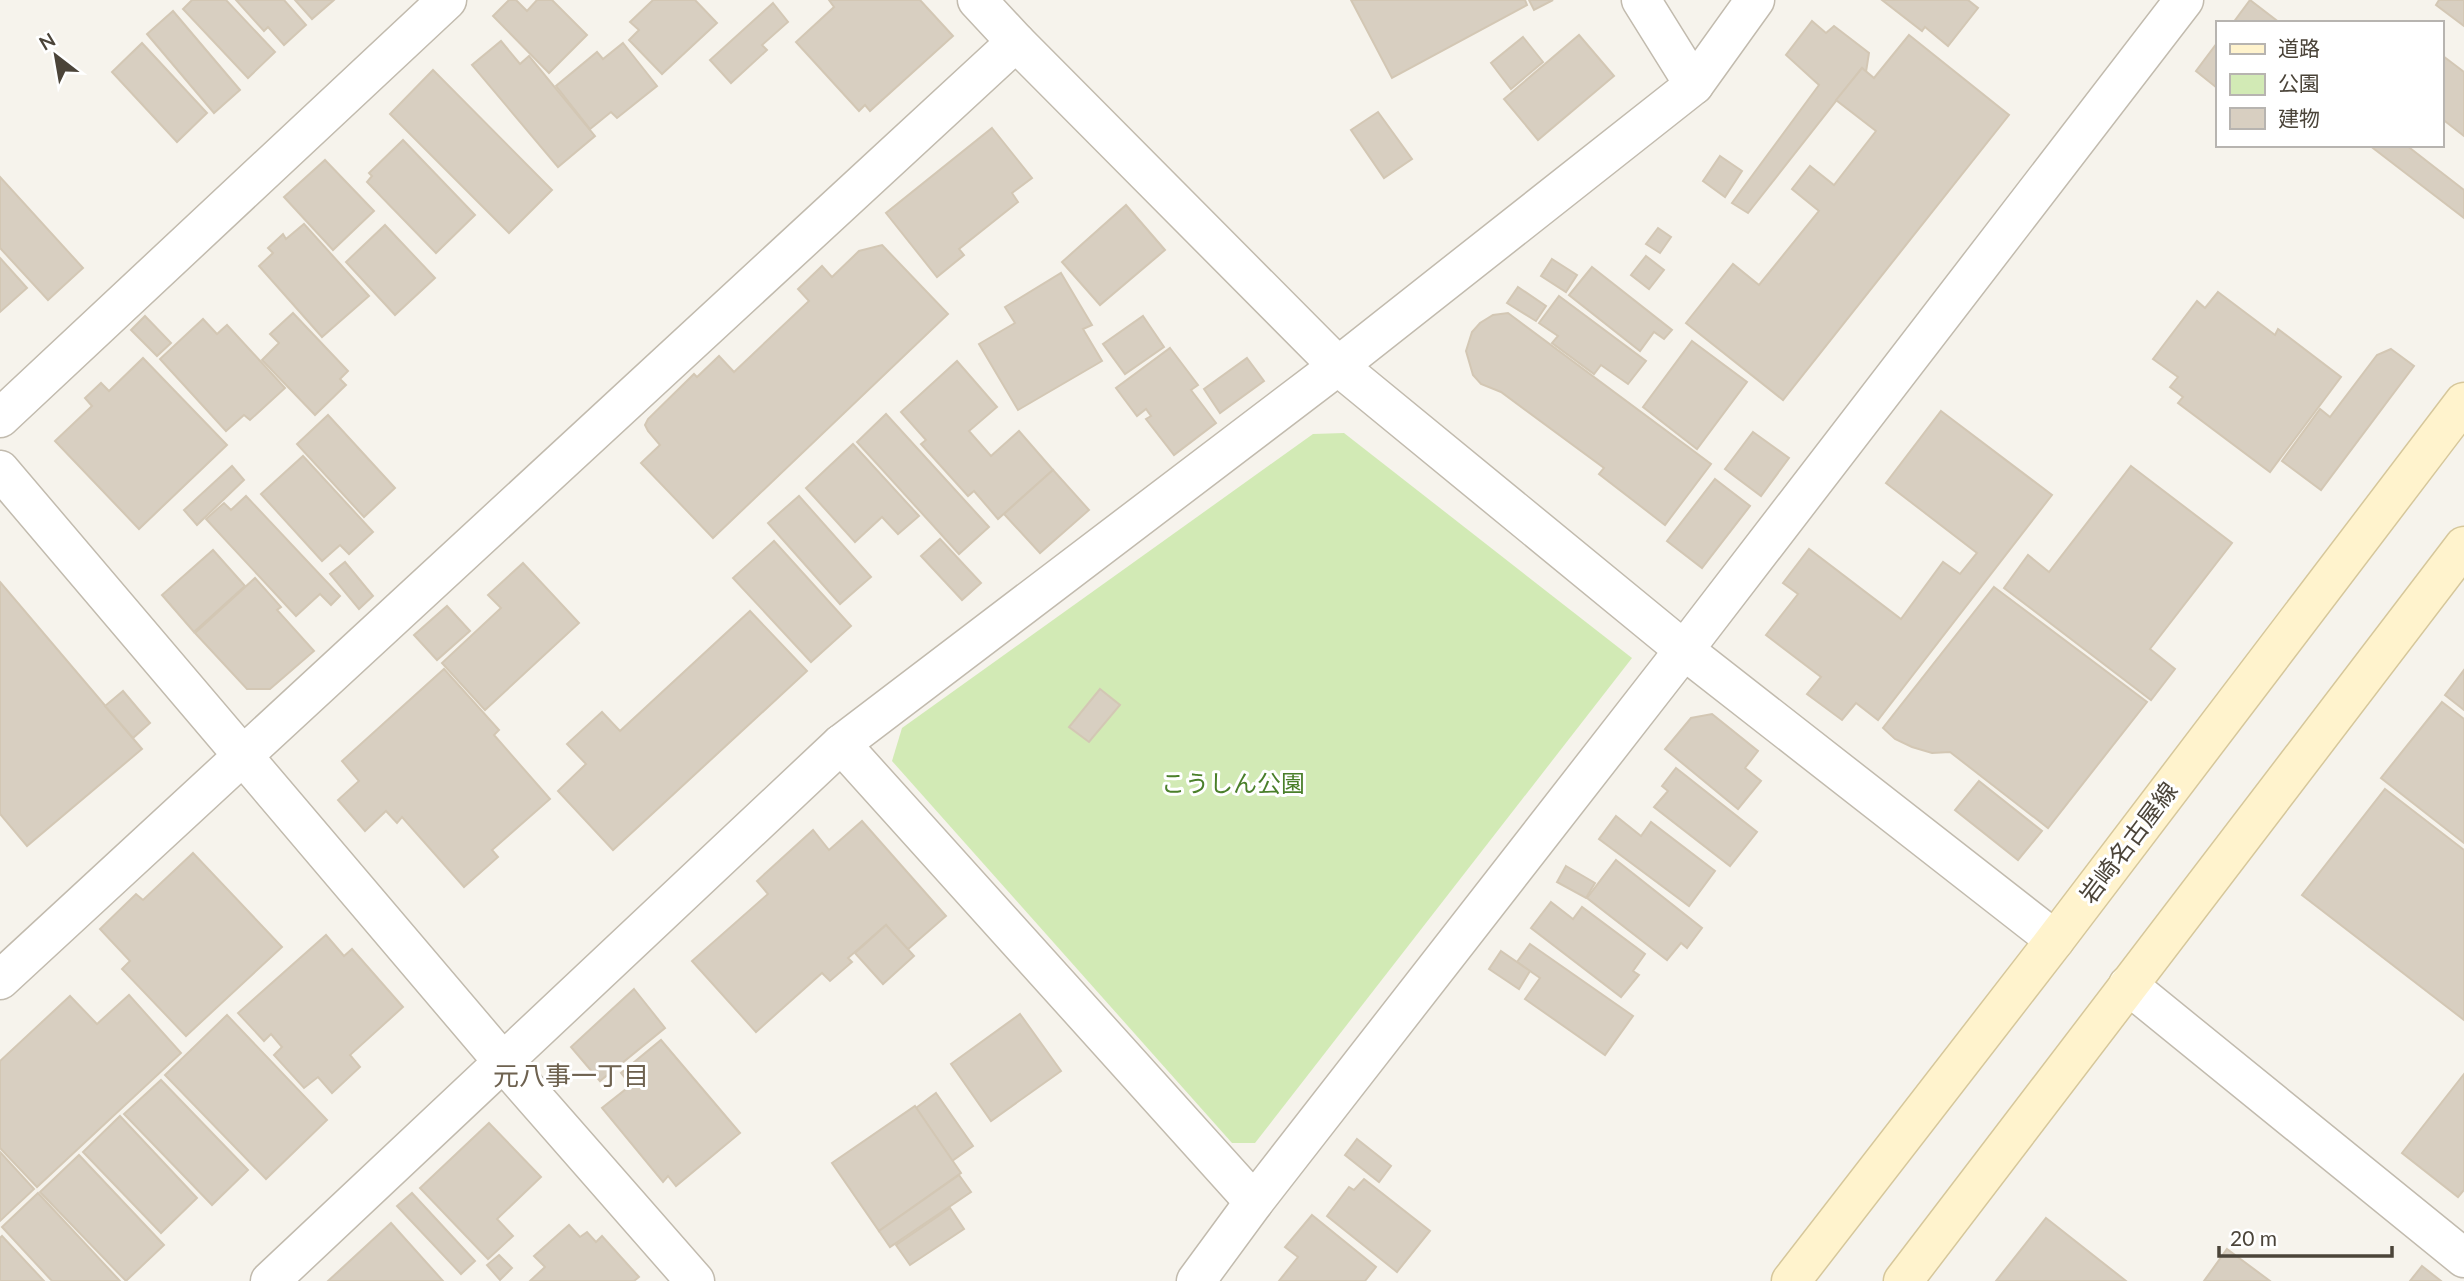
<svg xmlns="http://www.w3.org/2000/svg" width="2464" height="1281" font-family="Lato,'Noto Sans JP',sans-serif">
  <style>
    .green { fill: #d2eab5 }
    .building { fill: #d8cfc1; stroke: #d3c7b4; stroke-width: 2 }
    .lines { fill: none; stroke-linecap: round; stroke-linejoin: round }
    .street-casing { stroke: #c2bbae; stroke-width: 41 }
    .secondary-casing { stroke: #d6c79b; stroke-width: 41 }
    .street { stroke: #fff; stroke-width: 38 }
    .secondary { stroke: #fff3cd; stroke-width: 38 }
    .labels { text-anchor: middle; stroke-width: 6; stroke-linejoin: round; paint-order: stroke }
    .park-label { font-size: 24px; fill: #4a7f2a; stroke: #fff }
    .street-label { font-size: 24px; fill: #4b4439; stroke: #fff }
    .neighbourhood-label { font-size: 26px; fill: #6e6250; stroke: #fff }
  </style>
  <rect width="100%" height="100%" fill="#f6f3ec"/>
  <!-- green -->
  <path class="green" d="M 1344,433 L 1632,658 L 1255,1143 L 1232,1143 L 892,761 L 902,728 L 1313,434 Z"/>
  <!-- building -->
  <g class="building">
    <path d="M 192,0 L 226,0 L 275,52 L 248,78 L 183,9 Z"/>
    <path d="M 236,0 L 284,0 L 306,25 L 284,45 L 268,27 L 264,31 Z"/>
    <path d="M 295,0 L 334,0 L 312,19 Z"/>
    <path d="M 509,0 L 516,0 L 527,11 L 537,0 L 552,0 L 587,35 L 549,73 L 493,16 Z"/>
    <path d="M 653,0 L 695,0 L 717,23 L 662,74 L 629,40 L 639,30 L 630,22 Z"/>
    <path d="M 829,0 L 920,0 L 953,36 L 870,111 L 865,105 L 859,111 L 796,42 L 834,7 Z"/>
    <path d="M 1351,0 L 1525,0 L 1527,5 L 1392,78 Z"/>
    <path d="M 1529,0 L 1553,0 L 1534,10 Z"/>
    <path d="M 1882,0 L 1968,0 L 1978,8 L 1948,46 L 1925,27 L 1922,31 Z"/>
    <path d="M 2250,0 L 2280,23 L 2233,23 Z"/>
    <path d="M 2439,0 L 2464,0 L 2464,26 L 2436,5 Z"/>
    <path d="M 773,3 L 788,22 L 762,45 L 767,50 L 731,83 L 710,60 Z"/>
    <path d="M 173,11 L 240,90 L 214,113 L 147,34 Z"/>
    <path d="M 1812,21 L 1826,33 L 1834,26 L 1869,53 L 1866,72 L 1862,68 L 1748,213 L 1732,203 L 1819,85 L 1786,55 Z"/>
    <path d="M 1579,35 L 1614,76 L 1538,140 L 1504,99 Z"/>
    <path d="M 1909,35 L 2009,115 L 1783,400 L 1686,323 L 1733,264 L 1759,285 L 1819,211 L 1792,189 L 1810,166 L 1834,185 L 1876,131 L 1836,100 L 1862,68 L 1874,78 Z"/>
    <path d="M 1523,37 L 1543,62 L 1511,89 L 1491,63 Z"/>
    <path d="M 501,41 L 520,64 L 529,56 L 595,136 L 558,167 L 472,65 Z"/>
    <path d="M 142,43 L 207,113 L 177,142 L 112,72 Z"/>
    <path d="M 623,43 L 657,86 L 617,118 L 611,112 L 590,129 L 556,86 L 597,52 L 603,59 Z"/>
    <path d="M 2217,43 L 2217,88 L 2196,71 Z"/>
    <path d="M 2443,56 L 2464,72 L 2464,136 L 2441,118 L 2441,59 Z"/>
    <path d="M 433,70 L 552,190 L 509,233 L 390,114 Z"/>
    <path d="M 1378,112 L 1412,159 L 1384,178 L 1351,130 Z"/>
    <path d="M 992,128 L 1032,178 L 1012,193 L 1018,202 L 959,249 L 964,255 L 937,277 L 886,213 Z"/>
    <path d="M 403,140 L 475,215 L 436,253 L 367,182 L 372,176 L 369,173 Z"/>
    <path d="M 2369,145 L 2406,145 L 2464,190 L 2464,218 Z"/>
    <path d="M 1720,156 L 1742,171 L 1725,197 L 1703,181 Z"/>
    <path d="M 325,160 L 374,211 L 333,250 L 284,197 Z"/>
    <path d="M 0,177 L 83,268 L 48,300 L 0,248 Z"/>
    <path d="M 1126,205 L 1165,250 L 1100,305 L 1062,262 Z"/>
    <path d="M 304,224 L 369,296 L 322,337 L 259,266 L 273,253 L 268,248 L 283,234 L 286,239 Z"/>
    <path d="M 385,225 L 435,278 L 395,315 L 346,262 Z"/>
    <path d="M 1658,228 L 1671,237 L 1660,253 L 1646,244 Z"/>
    <path d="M 882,245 L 948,314 L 713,538 L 641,463 L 660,445 L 648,431 L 645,425 L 648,419 L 694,374 L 697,377 L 719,356 L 734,372 L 809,301 L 798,289 L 822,266 L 832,277 L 859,251 Z"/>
    <path d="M 1646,256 L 1664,270 L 1649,289 L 1631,275 Z"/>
    <path d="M 0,258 L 27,288 L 0,312 Z"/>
    <path d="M 1552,259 L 1577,275 L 1566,292 L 1541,276 Z"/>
    <path d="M 1592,267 L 1672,330 L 1664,339 L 1654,332 L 1640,351 L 1569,295 Z"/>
    <path d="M 1061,273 L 1092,325 L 1083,329 L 1102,361 L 1018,410 L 979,344 L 1015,323 L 1005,307 Z"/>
    <path d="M 1518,287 L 1546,306 L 1536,321 L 1507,303 Z"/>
    <path d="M 2218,292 L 2275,335 L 2278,329 L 2341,377 L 2270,472 L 2178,403 L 2183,397 L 2170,387 L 2178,377 L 2153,359 L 2197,301 L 2205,308 Z"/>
    <path d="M 1559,296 L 1646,361 L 1628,384 L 1601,365 L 1594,374 L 1552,343 L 1558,336 L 1539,323 Z"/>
    <path d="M 293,313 L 348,371 L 340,379 L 346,385 L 315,415 L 262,360 L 279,343 L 270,334 Z"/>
    <path d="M 1508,313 L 1711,464 L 1665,525 L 1599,474 L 1604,468 L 1501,392 L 1481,384 L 1473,375 L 1466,351 L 1472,332 L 1480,323 L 1493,315 Z"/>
    <path d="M 145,316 L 171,343 L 157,356 L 131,330 Z"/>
    <path d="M 1143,316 L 1164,347 L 1125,374 L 1103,344 Z"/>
    <path d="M 203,319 L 217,334 L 227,325 L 285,388 L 250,420 L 244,415 L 226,431 L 160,359 Z"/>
    <path d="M 1692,341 L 1747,382 L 1697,449 L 1643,407 Z"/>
    <path d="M 1170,348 L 1198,385 L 1191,390 L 1216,423 L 1174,455 L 1146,419 L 1151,416 L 1146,409 L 1137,416 L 1116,388 Z"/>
    <path d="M 2391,349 L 2414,366 L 2321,490 L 2282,461 L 2320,409 L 2330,417 L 2377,355 Z"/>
    <path d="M 143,358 L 227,445 L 139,529 L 55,441 L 92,406 L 85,398 L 101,383 L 109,391 Z"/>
    <path d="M 1247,358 L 1264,381 L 1220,413 L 1204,389 Z"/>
    <path d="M 957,361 L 997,407 L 969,431 L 991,456 L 1019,431 L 1053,470 L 998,519 L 974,491 L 968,496 L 921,444 L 926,440 L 901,412 Z"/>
    <path d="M 1941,411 L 2052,495 L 1878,720 L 1856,703 L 1842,720 L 1807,694 L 1821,677 L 1766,635 L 1798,594 L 1783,583 L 1809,549 L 1901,619 L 1943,562 L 1960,574 L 1977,553 L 1886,483 Z"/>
    <path d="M 886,414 L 989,527 L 959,554 L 857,442 Z"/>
    <path d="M 328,415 L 395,488 L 364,517 L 297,444 Z"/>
    <path d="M 1753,432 L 1789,458 L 1761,496 L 1725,469 Z"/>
    <path d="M 853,444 L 919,516 L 898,534 L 882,517 L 855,542 L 806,488 Z"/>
    <path d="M 303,456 L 373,532 L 349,554 L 340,545 L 322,561 L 261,494 Z"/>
    <path d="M 232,466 L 244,480 L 197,525 L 184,510 Z"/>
    <path d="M 2131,466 L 2232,543 L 2150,649 L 2175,669 L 2151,700 L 2004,588 L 2028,555 L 2049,572 Z"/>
    <path d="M 1053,470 L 1089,510 L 1040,553 L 1004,514 Z"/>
    <path d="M 1715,479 L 1750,506 L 1702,568 L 1667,541 Z"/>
    <path d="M 246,496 L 340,596 L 331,605 L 320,594 L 296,616 L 206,519 L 224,503 L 231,510 Z"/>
    <path d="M 799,496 L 871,577 L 840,604 L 768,523 Z"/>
    <path d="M 940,539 L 981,583 L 962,600 L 921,556 Z"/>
    <path d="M 774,541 L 851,626 L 811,662 L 733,578 Z"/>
    <path d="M 213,550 L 245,586 L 194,632 L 162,595 Z"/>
    <path d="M 345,562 L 373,596 L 359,609 L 330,574 Z"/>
    <path d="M 523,563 L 579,623 L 485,710 L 442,663 L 501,608 L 488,595 Z"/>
    <path d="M 255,578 L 281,607 L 277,610 L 314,651 L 270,689 L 247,689 L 195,633 Z"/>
    <path d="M 0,582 L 142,749 L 27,846 L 0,814 Z"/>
    <path d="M 1994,587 L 2147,702 L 2048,828 L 1950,752 L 1932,753 L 1912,747 L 1895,739 L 1883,728 Z"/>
    <path d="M 447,606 L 470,631 L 437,660 L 414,635 Z"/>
    <path d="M 750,611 L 807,671 L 613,850 L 558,791 L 586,764 L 567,744 L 602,712 L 620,731 Z"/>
    <path d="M 444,669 L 499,730 L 494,735 L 550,799 L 492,850 L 498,857 L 464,887 L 402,817 L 397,823 L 386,811 L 365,831 L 338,800 L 359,781 L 342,761 Z"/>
    <path d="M 2464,670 L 2464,710 L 2445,695 Z"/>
    <path d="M 1100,689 L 1120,705 L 1089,742 L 1069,727 Z"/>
    <path d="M 123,691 L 150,723 L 133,738 L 105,706 Z"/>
    <path d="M 2442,702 L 2464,719 L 2464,843 L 2381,778 Z"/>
    <path d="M 1712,714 L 1758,751 L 1745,768 L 1761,781 L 1738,809 L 1665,749 L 1691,718 Z"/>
    <path d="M 1676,768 L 1757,832 L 1730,866 L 1654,807 L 1668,791 L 1662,786 Z"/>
    <path d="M 1979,781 L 2042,831 L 2018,860 L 1955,810 Z"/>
    <path d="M 2385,789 L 2464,850 L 2464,1020 L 2302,895 Z"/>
    <path d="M 1616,816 L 1641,836 L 1651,822 L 1715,871 L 1689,906 L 1599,839 Z"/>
    <path d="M 862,821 L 946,916 L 907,950 L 886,925 L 848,958 L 852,962 L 830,981 L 822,973 L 756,1032 L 692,961 L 768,894 L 757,881 L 813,830 L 829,850 Z"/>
    <path d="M 193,853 L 282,947 L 186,1036 L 122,969 L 130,961 L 100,929 L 136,894 L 143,900 Z"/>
    <path d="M 1616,860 L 1702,928 L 1687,948 L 1681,943 L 1667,960 L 1587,898 Z"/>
    <path d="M 1566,866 L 1595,883 L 1586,898 L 1557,882 Z"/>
    <path d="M 1551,902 L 1573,919 L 1582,907 L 1645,954 L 1633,971 L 1639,975 L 1621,997 L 1531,928 Z"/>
    <path d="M 886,925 L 914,956 L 883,984 L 855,953 Z"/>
    <path d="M 326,935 L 344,956 L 352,949 L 403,1007 L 350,1055 L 360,1067 L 332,1093 L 318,1077 L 304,1088 L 274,1055 L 282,1047 L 271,1034 L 264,1041 L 238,1013 Z"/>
    <path d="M 1530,944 L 1633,1016 L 1605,1055 L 1525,999 L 1540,978 L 1517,962 Z"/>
    <path d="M 1501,951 L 1530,971 L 1519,989 L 1489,969 Z"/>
    <path d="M 634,989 L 665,1028 L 600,1081 L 571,1047 Z"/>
    <path d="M 129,995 L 181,1053 L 37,1187 L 0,1148 L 0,1061 L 70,996 L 97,1024 Z"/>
    <path d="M 1020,1014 L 1061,1071 L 991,1121 L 951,1064 Z"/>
    <path d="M 227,1015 L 327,1120 L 266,1179 L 165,1075 Z"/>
    <path d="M 661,1040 L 740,1133 L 676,1186 L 668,1176 L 663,1182 L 602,1108 L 631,1085 L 621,1073 Z"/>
    <path d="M 2464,1074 L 2464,1190 L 2458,1197 L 2402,1153 Z"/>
    <path d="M 161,1080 L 248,1170 L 212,1205 L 124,1114 Z"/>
    <path d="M 936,1093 L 973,1146 L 952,1161 L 916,1108 Z"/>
    <path d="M 915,1106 L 961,1173 L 879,1231 L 832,1163 Z"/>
    <path d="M 120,1116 L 197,1198 L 161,1233 L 83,1152 Z"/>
    <path d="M 489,1123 L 541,1177 L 497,1219 L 513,1236 L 488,1259 L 420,1188 Z"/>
    <path d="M 1357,1139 L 1391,1166 L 1379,1182 L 1345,1155 Z"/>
    <path d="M 0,1152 L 34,1189 L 0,1221 Z"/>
    <path d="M 79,1155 L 164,1245 L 126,1281 L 40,1192 Z"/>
    <path d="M 959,1175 L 971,1192 L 890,1247 L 879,1231 Z"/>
    <path d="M 1364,1179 L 1430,1231 L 1397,1272 L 1327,1216 L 1349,1187 L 1354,1190 Z"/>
    <path d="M 38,1193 L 120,1281 L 52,1281 L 2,1227 Z"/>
    <path d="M 412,1193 L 475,1261 L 461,1274 L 397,1206 Z"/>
    <path d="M 950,1208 L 964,1229 L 910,1265 L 896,1245 Z"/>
    <path d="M 1312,1215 L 1376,1267 L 1365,1281 L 1279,1281 L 1298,1257 L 1285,1247 Z"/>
    <path d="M 2046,1218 L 2126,1281 L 1996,1281 Z"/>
    <path d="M 391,1223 L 443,1281 L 328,1281 Z"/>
    <path d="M 569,1225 L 580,1237 L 587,1232 L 596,1242 L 602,1236 L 639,1277 L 634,1281 L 530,1281 L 545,1267 L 534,1256 Z"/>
    <path d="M 2,1236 L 44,1281 L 0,1281 L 0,1238 Z"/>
    <path d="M 2227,1249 L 2270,1281 L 2204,1281 Z"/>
    <path d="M 499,1255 L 512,1268 L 500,1280 L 487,1265 Z"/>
    <path d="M 2422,1266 L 2441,1281 L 2410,1281 Z"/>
  </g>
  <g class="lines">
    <!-- street casing -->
    <g class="street-casing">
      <g id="street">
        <path d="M 977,0 L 1016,42 L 1338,366 L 1684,650 L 2055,940"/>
        <path d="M 1641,0 L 1694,85"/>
        <path d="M 0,418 L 447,0"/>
        <path d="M 0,470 L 504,1063 L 695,1281"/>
        <path d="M 841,744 L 1254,1202"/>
        <path d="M 0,980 L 1016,42"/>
        <path d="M 2128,985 L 2464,1258"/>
        <path d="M 270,1281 L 841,744 L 1338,366 L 1694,85 L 1755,0"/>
        <path d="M 1196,1281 L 1254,1202 L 1684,650 L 2184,0"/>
      </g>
    </g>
    <!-- secondary casing -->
    <g class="secondary-casing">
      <g id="secondary">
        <path d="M 1791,1281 L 2055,940 L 2464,402"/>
        <path d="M 1903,1281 L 2464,546"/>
      </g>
    </g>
    <!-- street -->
    <use href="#street" class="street"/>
    <!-- secondary -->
    <use href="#secondary" class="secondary"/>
  </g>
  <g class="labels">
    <!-- park labels -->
    <g class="park-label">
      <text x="1233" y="792">こうしん公園</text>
    </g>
    <!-- street labels -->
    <g class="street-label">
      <text transform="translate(2129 843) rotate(-53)" y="8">岩崎名古屋線</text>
    </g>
    <!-- neighbourhood labels -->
    <g class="neighbourhood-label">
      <text x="571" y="1085">元八事一丁目</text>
    </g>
  </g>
  <!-- legend -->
  <rect x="2216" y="21" width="228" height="126" fill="#ffffff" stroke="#b7b4b0" stroke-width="2"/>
  <rect x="2230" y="44" width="35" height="10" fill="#fff3cd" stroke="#b7b4b0" stroke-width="2"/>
  <text x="2278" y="56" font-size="21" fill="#4b4439">道路</text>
  <rect x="2230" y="74" width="35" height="21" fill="#d2eab5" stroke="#b7b4b0" stroke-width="2"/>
  <text x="2278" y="91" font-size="21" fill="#4b4439">公園</text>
  <rect x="2230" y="108" width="35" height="21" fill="#d8cfc1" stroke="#b7b4b0" stroke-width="2"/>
  <text x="2278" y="126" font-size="21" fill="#4b4439">建物</text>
  <!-- north arrow -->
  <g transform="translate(56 56) rotate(329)" stroke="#ffffff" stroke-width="5" paint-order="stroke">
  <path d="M0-5L12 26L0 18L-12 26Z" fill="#4b4439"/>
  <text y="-10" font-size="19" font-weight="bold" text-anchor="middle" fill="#4b4439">N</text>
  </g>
  <!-- scale -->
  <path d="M2219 1246v10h173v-10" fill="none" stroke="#4b4439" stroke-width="3.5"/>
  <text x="2230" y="1246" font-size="21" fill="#4b4439" stroke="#ffffff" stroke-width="5" paint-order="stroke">20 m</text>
</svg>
